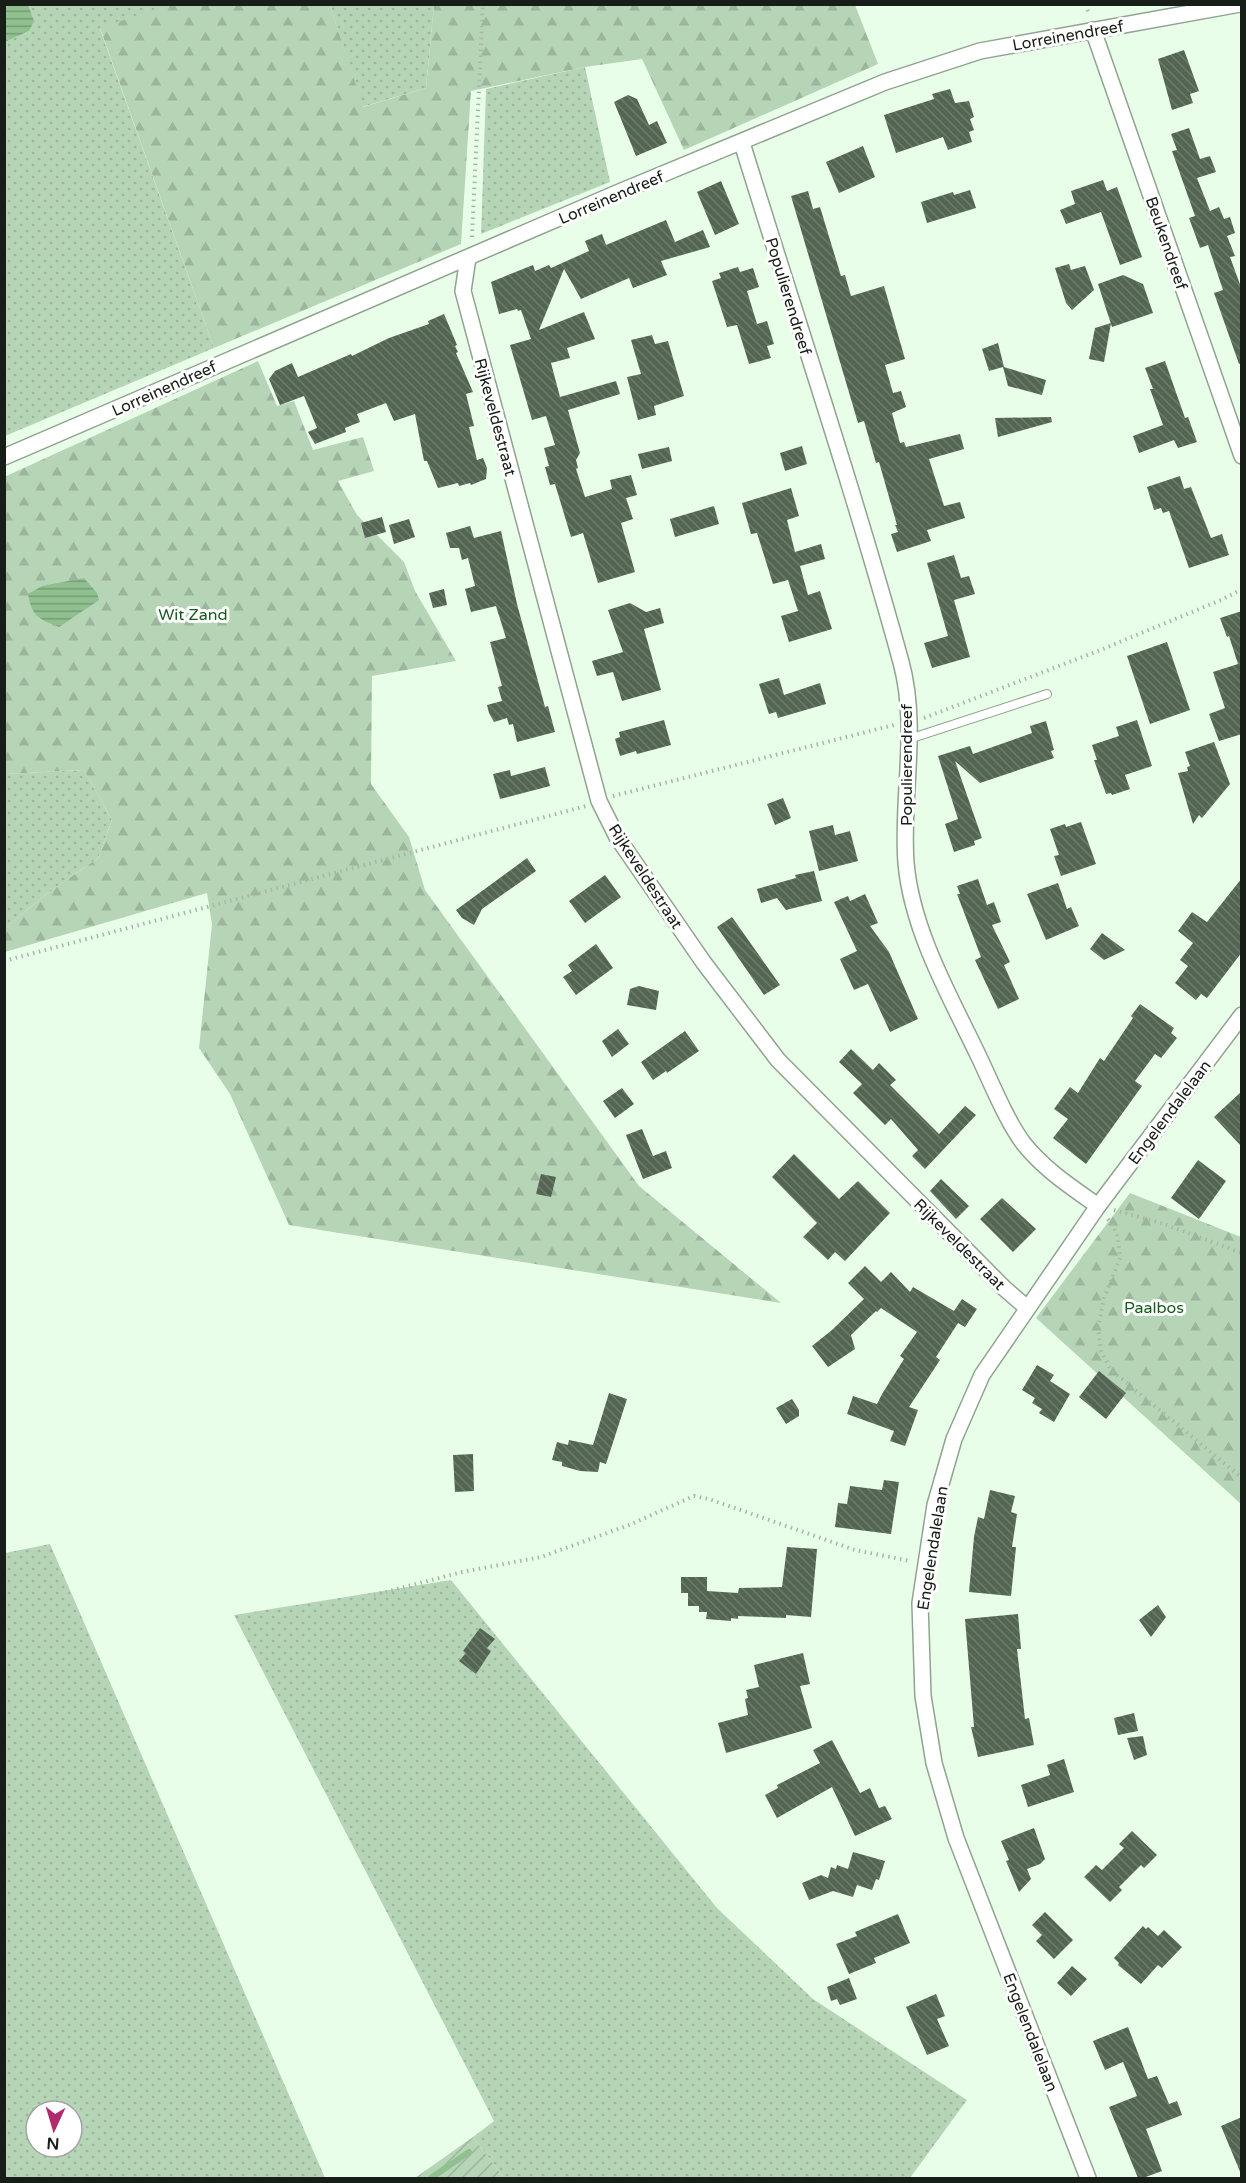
<svg xmlns="http://www.w3.org/2000/svg" width="1246" height="2183" font-family="'Varela Round',sans-serif">
  <style>
    .grass { fill: url(#grass-dots); fill-rule: evenodd }
    .forest { fill: url(#forest-firs) }
    .garden { fill: url(#garden-furrows) }
    .water { fill: url(#water-rules) }
    .lines { fill: none; stroke-linecap: round; stroke-linejoin: round }
    .stream { stroke: #90c090; stroke-width: 6 }
    .building { fill: url(#building-back-hatch) }
    .lane-casing { stroke: #90a390; stroke-width: 10 }
    .street-casing { stroke: #90a390; stroke-width: 18 }
    .path { stroke: #a7b8a7; stroke-width: 4; stroke-dasharray: 1.5 4.5; stroke-linecap: butt }
    .lane { stroke: #fff; stroke-width: 8 }
    .street { stroke: #fff; stroke-width: 15 }
    .labels { text-anchor: middle; stroke-width: 6; stroke-linejoin: round; paint-order: stroke }
    .street-label { font-size: 16px; fill: #171e17; stroke: #fff }
    .park-label { font-size: 16px; fill: #155a1d; stroke: #fff }
  </style>
  <defs>
    <pattern id="grass-dots" width="8" height="8" patternUnits="userSpaceOnUse" patternTransform="scale(1.5)"><rect width="8" height="8" fill="#b6d5b6"/><path d="M2 2h.1M6 6h.1" fill="none" stroke="#9cb69c" stroke-width="1.8" stroke-linecap="round"/></pattern>
    <pattern id="forest-firs" width="22" height="20" patternUnits="userSpaceOnUse" patternTransform="scale(1.5)"><rect width="22" height="20" fill="#b6d5b6"/><path d="M5 1l3.5 6h-7zM16 11l3.5 6h-7z" fill="#9cb69c"/></pattern>
    <pattern id="garden-furrows" width="10" height="10" patternUnits="userSpaceOnUse" patternTransform="scale(1.5)"><rect width="10" height="10" fill="#b6d5b6"/><path d="M-1 1l2-2M0 10L10 0M9 11l2-2" fill="none" stroke="#9cb69c"/></pattern>
    <pattern id="water-rules" width="6" height="5" patternUnits="userSpaceOnUse" patternTransform="scale(1.5)"><rect width="6" height="5" fill="#90c090"/><path d="M0 2.5h6" fill="none" stroke="#759b75"/></pattern>
    <pattern id="building-back-hatch" width="6" height="6" patternUnits="userSpaceOnUse" patternTransform="scale(1.5)"><rect width="6" height="6" fill="#546554"/><path d="M-1 5l2 2M0 0l6 6M5-1l2 2" fill="none" stroke="#6d7b6d"/></pattern>
  </defs>
  <rect width="100%" height="100%" fill="#e9fee9"/>
  <!-- grass -->
  <g class="grass">
    <path d="M 25,5 L 170,5 L 100,29 L 214,348 L 5,436 L 5,42 L 29,31 L 28,6 Z"/>
    <path d="M 330,5 L 434,5 L 426,88 L 362,107 Z"/>
    <path d="M 585,67 L 610,182 L 481,234 L 486,89 Z"/>
    <path d="M 84,770 L 112,820 L 98,858 L 44,896 L 5,928 L 4,774 Z"/>
    <path d="M 50,1544 L 325,2178 L 5,2178 L 5,1553 ZM 36,2111 L 72,2111 L 72,2147 L 36,2147 Z"/>
    <path d="M 451,1580 L 717,1908 L 813,1999 L 967,2100 L 910,2178 L 504,2178 L 473,2137 L 494,2121 L 234,1615 Z"/>
  </g>
  <!-- forest -->
  <g class="forest">
    <path d="M 170,4 L 330,5 L 363,107 L 426,88 L 434,5 L 855,5 L 878,64 L 684,150 L 642,59 L 585,67 L 471,91 L 461,244 L 214,348 L 100,28 Z"/>
    <path d="M 258,361 L 277,406 L 294,401 L 313,450 L 363,437 L 374,471 L 338,481 L 357,515 L 404,562 L 415,591 L 456,661 L 372,676 L 371,784 L 409,837 L 425,890 L 639,1186 L 781,1303 L 289,1225 L 230,1094 L 199,1048 L 212,924 L 207,893 L 5,952 L 5,928 L 44,896 L 98,858 L 112,820 L 84,770 L 5,774 L 4,477 Z"/>
    <path d="M 1130,1193 L 1241,1237 L 1241,1504 L 1036,1318 Z"/>
  </g>
  <!-- garden -->
  <path class="garden" d="M 473,2137 L 504,2178 L 415,2178 Z"/>
  <!-- water -->
  <g class="water">
    <path d="M 11,4 L 28,5 L 34,21 L 29,31 L 5,42 L 5,7 Z"/>
    <path d="M 84,578 L 97,593 L 99,600 L 59,627 C 39,619 32,617 28,594 L 42,586 Z"/>
  </g>
  <g class="lines">
    <!-- stream -->
    <path class="stream" d="M 431,2178 L 469,2152"/>
  </g>
  <!-- building -->
  <g class="building">
    <path d="M 1184,50 L 1199,91 L 1190,94 L 1193,103 L 1172,110 L 1158,59 Z"/>
    <path d="M 950,89 L 955,103 L 969,101 L 974,117 L 970,119 L 974,130 L 969,132 L 972,142 L 948,150 L 943,137 L 896,153 L 884,115 L 934,99 L 932,94 Z"/>
    <path d="M 628,95 L 637,99 L 649,125 L 657,121 L 667,143 L 636,156 L 614,102 Z"/>
    <path d="M 1189,128 L 1200,159 L 1210,156 L 1216,172 L 1197,178 L 1210,211 L 1219,207 L 1224,219 L 1230,217 L 1235,233 L 1227,236 L 1235,256 L 1230,257 L 1242,290 L 1242,363 L 1239,364 L 1214,293 L 1223,290 L 1208,245 L 1200,248 L 1189,218 L 1195,216 L 1172,151 L 1177,150 L 1171,134 Z"/>
    <path d="M 863,146 L 875,177 L 839,193 L 826,162 Z"/>
    <path d="M 1103,180 L 1107,191 L 1117,187 L 1142,257 L 1120,265 L 1101,212 L 1066,224 L 1060,210 L 1075,204 L 1071,191 Z"/>
    <path d="M 721,181 L 739,224 L 715,235 L 697,192 Z"/>
    <path d="M 970,190 L 976,208 L 927,223 L 921,202 L 953,192 L 954,195 Z"/>
    <path d="M 808,191 L 813,209 L 820,207 L 841,276 L 845,275 L 851,296 L 884,286 L 905,359 L 885,365 L 893,393 L 901,391 L 906,407 L 892,413 L 900,443 L 904,442 L 906,447 L 960,434 L 964,449 L 929,459 L 944,506 L 960,502 L 965,518 L 927,530 L 931,541 L 897,552 L 891,534 L 898,532 L 895,525 L 897,525 L 879,462 L 876,463 L 864,421 L 858,423 L 791,196 Z"/>
    <path d="M 666,220 L 675,242 L 703,230 L 710,247 L 661,261 L 667,275 L 633,288 L 629,278 L 581,299 L 564,269 L 539,330 L 584,312 L 595,339 L 567,348 L 570,358 L 551,363 L 560,397 L 616,381 L 620,394 L 568,410 L 580,453 L 576,460 L 578,468 L 576,469 L 585,497 L 612,489 L 610,480 L 631,475 L 637,495 L 626,498 L 633,519 L 621,523 L 635,572 L 598,583 L 583,533 L 571,537 L 555,484 L 550,485 L 545,467 L 549,466 L 544,448 L 555,445 L 546,416 L 532,420 L 510,345 L 531,339 L 521,310 L 518,311 L 517,309 L 499,314 L 491,282 L 533,265 L 535,271 L 549,265 L 551,268 L 589,251 L 585,241 L 602,234 L 606,245 Z"/>
    <path d="M 1069,264 L 1071,270 L 1085,266 L 1094,290 L 1072,310 L 1066,303 L 1055,268 Z"/>
    <path d="M 738,267 L 740,272 L 753,268 L 759,287 L 747,291 L 757,324 L 767,321 L 774,344 L 767,346 L 771,358 L 749,364 L 737,325 L 727,327 L 712,281 L 721,278 L 719,273 Z"/>
    <path d="M 1123,275 L 1143,284 L 1153,313 L 1112,327 L 1098,284 Z"/>
    <path d="M 444,314 L 457,345 L 455,346 L 458,352 L 456,353 L 473,392 L 466,394 L 474,426 L 469,427 L 477,460 L 483,458 L 487,468 L 486,479 L 471,485 L 470,483 L 459,486 L 458,483 L 438,488 L 427,461 L 424,461 L 415,414 L 394,421 L 386,403 L 357,414 L 360,422 L 345,428 L 346,432 L 315,444 L 308,432 L 317,428 L 304,396 L 280,405 L 269,379 L 275,371 L 292,363 L 298,377 L 351,354 L 352,356 L 389,338 L 429,324 L 428,321 Z"/>
    <path d="M 1111,323 L 1104,362 L 1089,359 L 1095,328 Z"/>
    <path d="M 652,335 L 655,344 L 668,341 L 684,396 L 654,406 L 656,415 L 638,420 L 627,377 L 641,374 L 631,340 Z"/>
    <path d="M 998,343 L 1004,367 L 1046,380 L 1042,395 L 1008,386 L 1003,367 L 989,371 L 982,349 Z"/>
    <path d="M 1165,361 L 1185,418 L 1188,417 L 1197,442 L 1178,448 L 1174,440 L 1139,453 L 1133,436 L 1163,425 L 1150,389 L 1153,389 L 1145,368 Z"/>
    <path d="M 1051,417 L 1052,422 L 998,437 L 995,418 Z"/>
    <path d="M 802,446 L 807,464 L 785,471 L 780,453 Z"/>
    <path d="M 669,447 L 672,461 L 642,469 L 638,454 Z"/>
    <path d="M 1180,476 L 1184,489 L 1191,487 L 1211,538 L 1222,534 L 1229,555 L 1189,568 L 1169,511 L 1163,513 L 1161,508 L 1154,510 L 1147,487 Z"/>
    <path d="M 791,488 L 799,516 L 787,520 L 795,552 L 821,544 L 825,559 L 800,566 L 808,595 L 820,591 L 832,629 L 789,642 L 781,616 L 798,611 L 788,580 L 773,584 L 757,533 L 751,534 L 742,503 Z"/>
    <path d="M 714,506 L 719,524 L 675,537 L 670,519 Z"/>
    <path d="M 382,517 L 386,532 L 365,538 L 361,523 Z"/>
    <path d="M 409,519 L 415,537 L 394,544 L 389,525 Z"/>
    <path d="M 470,526 L 474,538 L 501,531 L 517,604 L 545,707 L 548,706 L 555,732 L 517,742 L 513,724 L 509,725 L 507,718 L 494,722 L 489,713 L 487,705 L 502,701 L 498,687 L 502,686 L 490,642 L 506,638 L 496,606 L 471,612 L 465,589 L 475,586 L 468,558 L 462,560 L 459,548 L 450,548 L 446,533 Z"/>
    <path d="M 954,555 L 961,578 L 969,576 L 975,594 L 954,600 L 970,657 L 932,668 L 924,643 L 948,636 L 927,563 Z"/>
    <path d="M 444,589 L 447,605 L 433,608 L 429,593 Z"/>
    <path d="M 630,603 L 646,612 L 660,608 L 664,623 L 644,629 L 661,690 L 622,701 L 613,672 L 597,676 L 592,661 L 623,652 L 608,610 Z"/>
    <path d="M 1242,611 L 1242,734 L 1219,741 L 1209,714 L 1225,708 L 1213,672 L 1238,664 L 1229,636 L 1227,637 L 1220,618 Z"/>
    <path d="M 1167,642 L 1190,710 L 1150,724 L 1127,656 Z"/>
    <path d="M 779,678 L 784,695 L 820,683 L 826,704 L 778,718 L 776,712 L 769,714 L 759,684 Z"/>
    <path d="M 664,720 L 671,745 L 637,754 L 636,751 L 620,756 L 615,739 L 620,737 L 619,732 Z"/>
    <path d="M 1137,720 L 1152,766 L 1125,775 L 1130,789 L 1112,795 L 1111,793 L 1106,794 L 1094,760 L 1097,760 L 1092,745 L 1119,736 L 1116,727 Z"/>
    <path d="M 1046,721 L 1054,750 L 1051,751 L 1054,758 L 980,783 L 955,761 L 982,838 L 974,841 L 975,845 L 954,852 L 945,824 L 958,819 L 938,756 L 970,746 L 973,754 L 1032,733 L 1030,726 Z"/>
    <path d="M 1214,742 L 1230,784 L 1202,818 L 1199,815 L 1193,824 L 1178,773 L 1188,771 L 1187,767 L 1190,766 L 1185,752 Z"/>
    <path d="M 545,767 L 550,786 L 500,799 L 493,774 L 510,770 L 511,776 Z"/>
    <path d="M 783,798 L 791,818 L 775,825 L 767,804 Z"/>
    <path d="M 1081,822 L 1096,864 L 1061,876 L 1054,856 L 1059,855 L 1050,829 L 1065,824 L 1066,827 Z"/>
    <path d="M 833,825 L 835,835 L 850,831 L 858,861 L 819,871 L 809,831 Z"/>
    <path d="M 527,858 L 536,871 L 482,909 L 474,925 L 462,918 L 456,910 Z"/>
    <path d="M 814,871 L 822,901 L 786,910 L 777,898 L 761,903 L 757,889 L 796,878 L 795,875 Z"/>
    <path d="M 605,875 L 621,897 L 585,923 L 569,901 Z"/>
    <path d="M 1242,878 L 1242,952 L 1207,998 L 1201,994 L 1196,1000 L 1175,983 L 1188,966 L 1180,960 L 1193,943 L 1178,931 L 1192,912 L 1207,922 Z"/>
    <path d="M 978,879 L 987,905 L 994,902 L 1001,922 L 992,925 L 1010,962 L 1004,965 L 1019,999 L 998,1009 L 975,960 L 981,957 L 957,894 L 960,894 L 957,886 Z"/>
    <path d="M 1058,883 L 1067,909 L 1071,907 L 1079,926 L 1046,940 L 1027,894 Z"/>
    <path d="M 865,894 L 878,923 L 870,926 L 889,952 L 918,1019 L 890,1032 L 868,984 L 854,990 L 840,959 L 857,951 L 834,902 L 848,896 L 850,901 Z"/>
    <path d="M 732,917 L 780,985 L 764,995 L 717,927 Z"/>
    <path d="M 1102,933 L 1125,950 L 1104,960 L 1090,949 Z"/>
    <path d="M 596,944 L 613,968 L 576,995 L 563,977 L 572,971 L 568,965 Z"/>
    <path d="M 639,986 L 659,991 L 656,1010 L 627,1005 L 630,989 Z"/>
    <path d="M 1140,1004 L 1174,1028 L 1171,1033 L 1177,1038 L 1161,1058 L 1155,1054 L 1135,1081 L 1142,1086 L 1086,1164 L 1053,1138 L 1068,1119 L 1054,1109 L 1070,1087 L 1078,1093 L 1100,1058 L 1104,1061 L 1133,1018 L 1131,1016 Z"/>
    <path d="M 618,1029 L 629,1044 L 612,1057 L 602,1041 Z"/>
    <path d="M 685,1031 L 699,1051 L 667,1073 L 666,1071 L 653,1080 L 641,1062 Z"/>
    <path d="M 851,1049 L 873,1070 L 879,1063 L 896,1080 L 890,1085 L 939,1134 L 965,1106 L 976,1115 L 925,1169 L 912,1156 L 918,1150 L 891,1119 L 885,1125 L 853,1093 L 862,1084 L 839,1062 Z"/>
    <path d="M 622,1088 L 634,1104 L 615,1118 L 603,1101 Z"/>
    <path d="M 1242,1091 L 1242,1147 L 1214,1117 Z"/>
    <path d="M 642,1129 L 653,1156 L 666,1151 L 672,1168 L 643,1179 L 626,1135 Z"/>
    <path d="M 794,1154 L 839,1199 L 858,1181 L 890,1213 L 845,1261 L 835,1252 L 828,1260 L 803,1237 L 817,1223 L 772,1177 Z"/>
    <path d="M 1198,1160 L 1226,1181 L 1199,1219 L 1171,1198 Z"/>
    <path d="M 541,1174 L 556,1177 L 551,1197 L 536,1194 Z"/>
    <path d="M 941,1179 L 969,1206 L 956,1219 L 930,1191 Z"/>
    <path d="M 1002,1198 L 1036,1229 L 1013,1252 L 980,1219 Z"/>
    <path d="M 865,1266 L 881,1282 L 891,1272 L 910,1292 L 913,1287 L 954,1311 L 962,1299 L 977,1309 L 965,1327 L 958,1323 L 936,1357 L 940,1360 L 909,1407 L 918,1410 L 905,1446 L 890,1441 L 894,1431 L 847,1414 L 853,1396 L 877,1404 L 882,1394 L 904,1359 L 900,1356 L 917,1332 L 881,1308 L 877,1312 L 876,1311 L 851,1335 L 855,1349 L 828,1367 L 812,1346 L 832,1330 L 864,1299 L 848,1283 Z"/>
    <path d="M 1037,1365 L 1054,1375 L 1050,1381 L 1070,1394 L 1054,1422 L 1039,1413 L 1042,1409 L 1032,1403 L 1035,1398 L 1022,1390 Z"/>
    <path d="M 1099,1371 L 1126,1393 L 1106,1419 L 1079,1397 Z"/>
    <path d="M 609,1393 L 627,1399 L 606,1464 L 600,1462 L 598,1472 L 580,1471 L 562,1466 L 562,1462 L 552,1460 L 557,1442 L 568,1445 L 569,1440 L 593,1445 Z"/>
    <path d="M 792,1399 L 799,1410 L 799,1416 L 786,1424 L 776,1408 Z"/>
    <path d="M 473,1454 L 474,1491 L 455,1492 L 453,1455 Z"/>
    <path d="M 884,1480 L 899,1482 L 891,1534 L 835,1527 L 838,1503 L 847,1504 L 850,1486 L 882,1490 Z"/>
    <path d="M 990,1490 L 1015,1496 L 1011,1512 L 1017,1514 L 1012,1547 L 1016,1547 L 1011,1596 L 969,1592 L 974,1537 L 978,1517 L 984,1519 Z"/>
    <path d="M 787,1547 L 817,1549 L 811,1617 L 786,1615 L 786,1618 L 738,1616 L 738,1619 L 731,1618 L 731,1621 L 706,1619 L 707,1612 L 699,1612 L 699,1606 L 688,1606 L 688,1593 L 681,1593 L 681,1577 L 707,1577 L 707,1591 L 738,1593 L 739,1588 L 782,1587 Z"/>
    <path d="M 1158,1605 L 1166,1617 L 1151,1637 L 1139,1620 Z"/>
    <path d="M 1018,1614 L 1021,1649 L 1017,1649 L 1025,1719 L 1029,1718 L 1034,1745 L 978,1757 L 971,1727 L 974,1727 L 965,1619 Z"/>
    <path d="M 480,1628 L 495,1639 L 487,1648 L 491,1651 L 476,1674 L 459,1661 L 466,1653 L 463,1651 Z"/>
    <path d="M 803,1653 L 810,1684 L 800,1686 L 812,1728 L 726,1753 L 718,1723 L 748,1715 L 745,1699 L 748,1698 L 746,1690 L 759,1687 L 754,1665 Z"/>
    <path d="M 1134,1713 L 1138,1731 L 1118,1735 L 1114,1718 Z"/>
    <path d="M 1143,1736 L 1147,1755 L 1134,1760 L 1127,1738 Z"/>
    <path d="M 832,1740 L 860,1793 L 870,1788 L 879,1808 L 885,1806 L 892,1819 L 855,1836 L 832,1787 L 777,1818 L 765,1795 L 778,1788 L 777,1785 L 820,1763 L 813,1750 Z"/>
    <path d="M 1064,1759 L 1074,1792 L 1028,1807 L 1021,1785 L 1050,1775 L 1047,1765 Z"/>
    <path d="M 1034,1828 L 1045,1859 L 1040,1864 L 1027,1869 L 1031,1879 L 1019,1892 L 1006,1861 L 1009,1860 L 1001,1841 Z"/>
    <path d="M 1132,1831 L 1157,1855 L 1144,1868 L 1141,1865 L 1119,1887 L 1122,1890 L 1110,1902 L 1084,1877 L 1096,1865 L 1102,1870 L 1124,1848 L 1119,1844 Z"/>
    <path d="M 853,1852 L 885,1861 L 879,1880 L 876,1879 L 872,1890 L 857,1885 L 853,1897 L 833,1891 L 809,1900 L 802,1883 L 821,1875 L 828,1878 L 831,1867 L 836,1869 L 837,1865 L 848,1869 Z"/>
    <path d="M 1045,1912 L 1073,1940 L 1054,1959 L 1036,1941 L 1042,1935 L 1032,1925 Z"/>
    <path d="M 898,1914 L 910,1943 L 874,1958 L 876,1963 L 849,1974 L 836,1944 L 857,1936 L 855,1932 Z"/>
    <path d="M 1143,1926 L 1146,1929 L 1148,1927 L 1158,1936 L 1164,1930 L 1182,1947 L 1162,1968 L 1158,1965 L 1141,1984 L 1118,1965 L 1119,1963 L 1114,1958 Z"/>
    <path d="M 1072,1966 L 1087,1979 L 1071,1996 L 1057,1983 Z"/>
    <path d="M 849,1978 L 857,1999 L 840,2005 L 837,1999 L 831,2001 L 827,1987 Z"/>
    <path d="M 936,1994 L 945,2016 L 937,2019 L 949,2046 L 927,2055 L 906,2007 Z"/>
    <path d="M 1128,2027 L 1148,2079 L 1157,2076 L 1169,2104 L 1177,2101 L 1182,2115 L 1146,2129 L 1162,2171 L 1143,2178 L 1138,2178 L 1109,2107 L 1137,2096 L 1123,2062 L 1105,2070 L 1093,2041 Z"/>
    <path d="M 1242,2117 L 1242,2174 L 1241,2174 L 1221,2126 Z"/>
  </g>
  <g class="lines">
    <!-- lane casing -->
    <g class="lane-casing">
      <path id="lane" d="M 909,739 L 1047,694"/>
    </g>
    <!-- street casing -->
    <g class="street-casing">
      <g id="street">
        <path d="M 1093,30 L 1242,456"/>
        <path d="M 742,143 C 795,315 853,487 901,662 C 919,728 901,796 906,863 C 912,931 950,996 979,1057 C 991,1082 1007,1122 1024,1144 C 1045,1170 1071,1187 1098,1206"/>
        <path d="M 468,258 L 463,291 L 599,801 L 617,837 L 704,963 L 778,1060 L 1004,1288 L 1027,1308"/>
        <path d="M 4,457 L 617,193 L 885,82 L 980,51 L 1240,4"/>
        <path d="M 1088,2178 L 956,1838 L 934,1763 L 923,1696 L 920,1603 L 935,1505 L 954,1439 L 982,1375 L 1098,1206 L 1242,1015"/>
      </g>
    </g>
    <!-- path -->
    <g class="path">
      <path d="M 1086,4 L 1089,15"/>
      <path d="M 472,237 L 483,4"/>
      <path d="M 924,718 L 1098,651 L 1221,600 L 1242,589"/>
      <path d="M 613,796 L 894,725"/>
      <path d="M 4,961 L 586,806"/>
      <path d="M 1114,1210 L 1164,1224 L 1242,1253"/>
      <path d="M 1108,1219 L 1114,1227 L 1118,1238 L 1120,1258 L 1104,1298 L 1098,1327 L 1101,1351 L 1111,1370 L 1242,1478"/>
      <path d="M 374,1595 L 462,1572 L 541,1557 L 629,1525 L 694,1496 L 709,1499 L 855,1550 L 910,1561"/>
    </g>
    <!-- lane -->
    <use href="#lane" class="lane"/>
    <!-- street -->
    <use href="#street" class="street"/>
  </g>
  <g class="labels">
    <!-- street labels -->
    <g class="street-label">
      <text transform="translate(1068 35) rotate(-10)" y="6">Lorreinendreef</text>
      <text transform="translate(611 197) rotate(-23)" y="6">Lorreinendreef</text>
      <text transform="translate(1167 243) rotate(71)" y="6">Beukendreef</text>
      <text transform="translate(789 296) rotate(73)" y="6">Populierendreef</text>
      <text transform="translate(164 388) rotate(-24)" y="6">Lorreinendreef</text>
      <text transform="translate(496 417) rotate(75)" y="6">Rijkeveldestraat</text>
      <text transform="translate(906 765) rotate(-90)" y="6">Populierendreef</text>
      <text transform="translate(646 876) rotate(57)" y="6">Rijkeveldestraat</text>
      <text transform="translate(1169 1112) rotate(-53)" y="6">Engelendalelaan</text>
      <text transform="translate(960 1244) rotate(45)" y="6">Rijkeveldestraat</text>
      <text transform="translate(932 1548) rotate(-81)" y="6">Engelendalelaan</text>
      <text transform="translate(1031 2032) rotate(69)" y="6">Engelendalelaan</text>
    </g>
    <!-- park labels -->
    <g class="park-label">
      <text x="193" y="620">Wit Zand</text>
      <text x="1154" y="1313">Paalbos</text>
    </g>
  </g>
  <!-- border -->
  <rect width="1246" height="2183" fill="none" stroke="#171e17" stroke-width="12"/>
  <!-- north arrow -->
  <g transform="translate(54 2129) rotate(184)"><circle r="28" fill="#ffffff" stroke="#a2a5a2" stroke-width="1.5"/>
  <path d="M0-4.5L10 22L0 15L-10 22Z" fill="#b12a6e"/>
  <text y="-9" font-size="16" font-weight="bold" text-anchor="middle" fill="#171e17">N</text>
  </g>
</svg>
